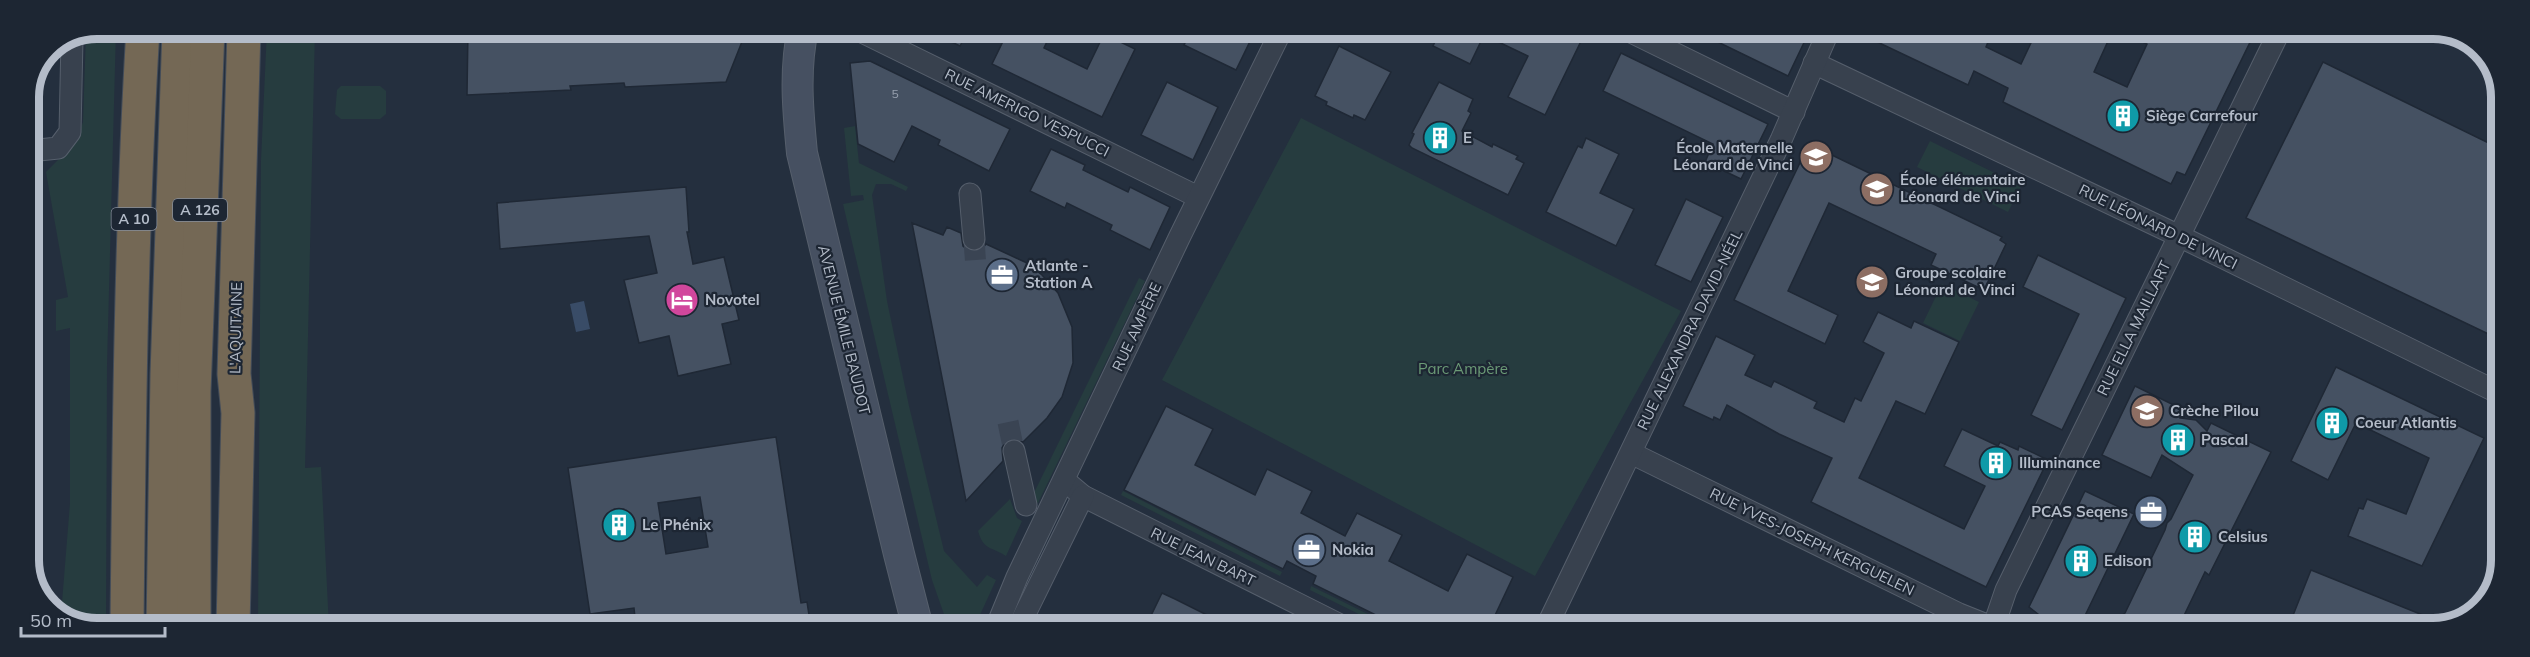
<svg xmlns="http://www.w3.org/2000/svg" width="2530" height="657" font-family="Mulish,sans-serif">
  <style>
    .green { fill: #263c3f }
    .water { fill: #394c67 }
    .building { fill: #455162; stroke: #1f2835; stroke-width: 1.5; fill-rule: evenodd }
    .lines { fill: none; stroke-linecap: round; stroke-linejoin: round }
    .street-tunnel { stroke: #3a4453; stroke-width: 21; stroke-dasharray: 21 10; stroke-linecap: butt }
    .street-casing { stroke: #565f6c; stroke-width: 23 }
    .secondary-casing { stroke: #565f6c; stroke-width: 32 }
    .highway-casing { stroke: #434c59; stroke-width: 35 }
    .street { stroke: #38414e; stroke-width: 21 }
    .secondary { stroke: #465061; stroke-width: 30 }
    .highway { stroke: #746855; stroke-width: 33 }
    .labels { text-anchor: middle; stroke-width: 4.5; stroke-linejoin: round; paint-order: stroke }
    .number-label { font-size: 12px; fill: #98a1af }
    .shield { fill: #1d2633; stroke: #878f9c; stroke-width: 1.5 }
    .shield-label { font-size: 14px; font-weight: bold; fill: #b4bcc9 }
    .street-label { font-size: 15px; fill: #b4bcc9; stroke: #1d2633 }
    .poi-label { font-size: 15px; font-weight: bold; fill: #b4bcc9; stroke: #1d2633; text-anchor: start }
    .park-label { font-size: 15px; fill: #6b9a76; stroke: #1d2633 }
    .rim { fill: none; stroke: #b4bcc9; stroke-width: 8 }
  </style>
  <rect width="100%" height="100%" fill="#242f3e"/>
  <!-- green -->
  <g class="green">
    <path d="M 97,29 L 116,29 L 107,365 L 106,627 L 83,627 L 61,615 L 70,503 L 70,328 L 56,331 L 56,300 L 68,297 L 46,172 L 76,142 L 83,122 L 86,33 Z"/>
    <path d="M 267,29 L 315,29 L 305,468 L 321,467 L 329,627 L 258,627 L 261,160 Z"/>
    <path d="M 341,86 L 380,86 L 386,91 L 386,114 L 380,119 L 341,119 L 335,114 L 337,90 Z"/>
    <path d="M 1301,118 L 1681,311 L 1535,576 L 1162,380 Z"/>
    <path d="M 855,126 L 859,163 L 908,187 L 906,191 L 891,184 L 876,184 L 872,195 L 887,301 L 909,406 L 944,551 L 977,587 L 987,575 L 996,580 L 974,628 L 972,628 L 970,623 L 958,626 L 946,620 L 932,580 L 843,204 L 864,200 L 863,195 L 851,196 L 844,128 Z"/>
    <path d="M 1930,141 L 2021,186 L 2008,212 L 1917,167 Z"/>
    <path d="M 1139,278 L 1145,281 L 1038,503 L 1031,499 Z"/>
    <path d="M 1942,284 L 1979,302 L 1960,341 L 1923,323 Z"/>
    <path d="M 1123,491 L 1282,572 L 1280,576 L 1121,495 Z"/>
    <path d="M 1010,499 L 1017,518 L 1022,521 L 1006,556 C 991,546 984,551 978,531 Z"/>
    <path d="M 1311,586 L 1396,628 L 1387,628 L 1310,590 Z"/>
  </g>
  <!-- water -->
  <path class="water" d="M 584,301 L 590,329 L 576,332 L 570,304 Z"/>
  <!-- building -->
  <g class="building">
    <path d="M 468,29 L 747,29 L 726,82 L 625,87 L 624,83 L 570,86 L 571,90 L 467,95 Z"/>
    <path d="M 924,29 L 969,29 L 960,46 Z"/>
    <path d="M 1009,29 L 1053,29 L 1044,48 L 1087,69 L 1104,34 L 1135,49 L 1102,117 L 992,64 Z"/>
    <path d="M 1192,29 L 1256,29 L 1236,70 L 1184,45 Z"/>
    <path d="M 1441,29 L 1572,29 L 1584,35 L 1545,115 L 1508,97 L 1528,56 L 1484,35 L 1470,64 L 1433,46 Z"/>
    <path d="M 1691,29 L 1790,30 L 1810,30 L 1788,76 Z"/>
    <path d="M 1852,30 L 1993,30 L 1986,47 L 2021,64 L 2037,30 L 2113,30 L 2094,72 L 2127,87 L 2147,44 L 2116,30 L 2256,30 L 2185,175 L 2177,172 L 2171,184 L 2003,102 L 2008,88 L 1974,71 L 1968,85 Z"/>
    <path d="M 1339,46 L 1391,72 L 1365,120 L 1354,115 L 1353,118 L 1326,105 L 1327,102 L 1315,96 Z"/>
    <path d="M 1621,53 L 1768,124 L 1741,179 L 1705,162 L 1713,144 L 1603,91 Z"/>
    <path d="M 870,61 L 1010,129 L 989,171 L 938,145 L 940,140 L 912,126 L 894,162 L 858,144 L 850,63 Z"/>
    <path d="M 2323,62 L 2501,149 L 2501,340 L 2246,218 Z"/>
    <path d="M 1167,82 L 1218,107 L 1193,160 L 1141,135 Z"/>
    <path d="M 1439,82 L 1473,99 L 1468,111 L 1471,113 L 1462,131 L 1492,147 L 1493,144 L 1518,156 L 1516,159 L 1524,163 L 1508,195 L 1412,148 L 1409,145 L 1414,134 L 1412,133 Z"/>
    <path d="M 1586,138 L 1619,154 L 1600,193 L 1634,209 L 1616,246 L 1546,212 L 1578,146 L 1582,148 Z"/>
    <path d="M 1809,144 L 2002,237 L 2000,240 L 2006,244 L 1984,290 L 1931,265 L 1936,254 L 1829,203 L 1788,291 L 1838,315 L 1825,344 L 1734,300 Z"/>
    <path d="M 1051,149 L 1085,165 L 1083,170 L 1128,192 L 1130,187 L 1170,207 L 1150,250 L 1110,230 L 1112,225 L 1067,203 L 1065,208 L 1030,191 Z"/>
    <path d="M 686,187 L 689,232 L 687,232 L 693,264 L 724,257 L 739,320 L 722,324 L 731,364 L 678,376 L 669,336 L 639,343 L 624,280 L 657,273 L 649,236 L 500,249 L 497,203 Z"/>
    <path d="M 1686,199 L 1723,217 L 1691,282 L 1655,265 Z"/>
    <path d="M 912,223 L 943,235 L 947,227 L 961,233 L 963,246 L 969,251 L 981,250 L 986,244 L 1027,263 L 1042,275 L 1058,293 L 1072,327 L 1073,363 L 1062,397 L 1047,418 L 1023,442 L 1012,438 L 1005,442 L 1002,448 L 1003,461 L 966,501 Z"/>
    <path d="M 2038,255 L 2126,298 L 2062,430 L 2031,415 L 2079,314 L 2023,287 Z"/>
    <path d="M 1878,312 L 1911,328 L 1914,321 L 1959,342 L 1925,414 L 1896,401 L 1859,478 L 1964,529 L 1985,486 L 1944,466 L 1962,429 L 1998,446 L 2000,442 L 2018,450 L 2019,446 L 2048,460 L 1986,587 L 1811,502 L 1832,458 L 1779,434 L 1727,405 L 1720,420 L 1714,417 L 1713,420 L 1683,406 L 1716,336 L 1755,355 L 1745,375 L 1771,387 L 1774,381 L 1817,402 L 1814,408 L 1844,422 L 1855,398 L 1861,401 L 1884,353 L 1863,342 Z"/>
    <path d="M 2336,367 L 2484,438 L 2422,566 L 2348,536 L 2359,508 L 2363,509 L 2367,499 L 2406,514 L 2429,458 L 2356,423 L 2328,480 L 2291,461 Z"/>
    <path d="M 2135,386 L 2184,410 L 2180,418 L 2196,420 L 2207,431 L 2211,423 L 2271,452 L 2209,575 L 2205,572 L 2178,628 L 2120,628 L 2121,616 L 2125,613 L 2165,530 L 2167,523 L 2171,519 L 2193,475 L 2162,455 L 2151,478 L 2102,455 Z"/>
    <path d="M 1166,406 L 1213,429 L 1195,465 L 1255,495 L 1267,469 L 1312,491 L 1301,513 L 1345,536 L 1357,513 L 1402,535 L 1389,561 L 1448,591 L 1467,554 L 1513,577 L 1489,628 L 1402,628 L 1313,584 L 1316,576 L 1287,561 L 1283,569 L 1124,490 Z"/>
    <path d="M 776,437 L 801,603 L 807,602 L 811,628 L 636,627 L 634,608 L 590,614 L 568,468 ZM 700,497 L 708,547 L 666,554 L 658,503 Z"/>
    <path d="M 2085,491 L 2134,514 L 2079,628 L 2056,628 L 2029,607 Z"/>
    <path d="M 2311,570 L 2445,624 L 2433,628 L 2288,628 Z"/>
    <path d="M 1162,593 L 1175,599 L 1233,628 L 1145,628 Z"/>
  </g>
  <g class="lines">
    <!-- street-tunnel -->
    <g class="street-tunnel">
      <path d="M 974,239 L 976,269"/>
      <path d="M 1008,422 L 1014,451"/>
    </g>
    <!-- street casing -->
    <g class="street-casing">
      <g id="street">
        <path d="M 856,29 L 1198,197"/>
        <path d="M 1625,29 L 1794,112"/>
        <path d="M 1814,63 L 2179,236 L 2501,394"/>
        <path d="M 29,151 L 58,148 L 70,132 L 72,39"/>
        <path d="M 970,194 L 974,239"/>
        <path d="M 1014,451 L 1026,505"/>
        <path d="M 1631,453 L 1959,614 L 1994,628"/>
        <path d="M 1064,480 L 1083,496 L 1346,628"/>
        <path d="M 996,628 L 1017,577 L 1180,236 L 1282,29"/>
        <path d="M 1018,628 L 1083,496"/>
        <path d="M 1546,628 L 1781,140 L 1829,30"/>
        <path d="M 1993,628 L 2006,590 L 2280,30"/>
      </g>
    </g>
    <!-- secondary casing -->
    <g class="secondary-casing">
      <path id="secondary" d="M 803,29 C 794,70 798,112 802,153 L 899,554 L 918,628"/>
    </g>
    <!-- highway casing -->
    <g class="highway-casing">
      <g id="highway">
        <path d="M 127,627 C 129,428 131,228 143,29"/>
        <path d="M 163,627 L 167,374 L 179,29"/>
        <path d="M 194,627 L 194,392 L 208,29"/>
        <path d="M 233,627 L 238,413 L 234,374 L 244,29"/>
      </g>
    </g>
    <!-- street -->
    <use href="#street" class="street"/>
    <!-- secondary -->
    <use href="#secondary" class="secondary"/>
    <!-- highway -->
    <use href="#highway" class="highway"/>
  </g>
  <!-- icons -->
  <defs>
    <g id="building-disc" transform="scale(1.725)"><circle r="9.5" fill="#0f9aa8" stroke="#1d2633"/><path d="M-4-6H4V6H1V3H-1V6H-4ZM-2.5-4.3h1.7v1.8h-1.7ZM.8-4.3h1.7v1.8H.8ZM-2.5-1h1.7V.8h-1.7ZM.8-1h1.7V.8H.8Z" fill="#fff"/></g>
    <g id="school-disc" transform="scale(1.725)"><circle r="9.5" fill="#8d6e63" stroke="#1d2633"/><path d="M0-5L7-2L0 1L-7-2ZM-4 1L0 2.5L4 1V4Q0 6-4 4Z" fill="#fff"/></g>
    <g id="office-disc" transform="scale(1.725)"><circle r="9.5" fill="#5c6f8a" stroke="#1d2633"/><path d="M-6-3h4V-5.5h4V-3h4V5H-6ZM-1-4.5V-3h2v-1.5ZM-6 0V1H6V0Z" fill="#fff"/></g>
    <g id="hotel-disc" transform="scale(1.725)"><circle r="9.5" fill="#d1479c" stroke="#1d2633"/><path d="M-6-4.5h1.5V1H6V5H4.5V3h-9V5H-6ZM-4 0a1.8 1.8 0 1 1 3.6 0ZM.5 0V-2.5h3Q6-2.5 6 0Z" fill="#fff"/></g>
  </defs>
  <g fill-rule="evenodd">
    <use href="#building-disc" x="2123" y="116"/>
    <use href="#building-disc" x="1440" y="138"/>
    <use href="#school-disc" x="1816" y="157"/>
    <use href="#school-disc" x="1877" y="189"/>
    <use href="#office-disc" x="1002" y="275"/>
    <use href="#school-disc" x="1872" y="282"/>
    <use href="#hotel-disc" x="682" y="300"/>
    <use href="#school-disc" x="2147" y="411"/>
    <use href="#building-disc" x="2332" y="423"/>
    <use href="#building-disc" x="2178" y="440"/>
    <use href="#building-disc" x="1996" y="463"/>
    <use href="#office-disc" x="2151" y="512"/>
    <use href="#building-disc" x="619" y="525"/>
    <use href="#building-disc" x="2195" y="537"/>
    <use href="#office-disc" x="1309" y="550"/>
    <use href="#building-disc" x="2081" y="561"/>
  </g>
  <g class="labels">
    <!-- number labels -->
    <g class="number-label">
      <text x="895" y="98">5</text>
    </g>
    <!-- shield labels -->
    <g class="shield">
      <rect x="173" y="199" width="54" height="22" rx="4.5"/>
      <rect x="111.5" y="208" width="45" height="22" rx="4.5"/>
    </g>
    <g class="shield-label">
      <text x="200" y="215">A 126</text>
      <text x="134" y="224">A 10</text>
    </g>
    <!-- street labels -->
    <g class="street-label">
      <text transform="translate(1027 113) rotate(26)" y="5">RUE AMERIGO VESPUCCI</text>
      <text transform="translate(2158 227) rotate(26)" y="5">RUE LÉONARD DE VINCI</text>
      <text transform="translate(1137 327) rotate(-65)" y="5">RUE AMPÈRE</text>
      <text transform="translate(236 328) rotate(-89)" y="5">L'AQUITAINE</text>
      <text transform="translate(2134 328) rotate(-64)" y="5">RUE ELLA MAILLART</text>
      <text transform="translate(844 330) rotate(76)" y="5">AVENUE ÉMILE BAUDOT</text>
      <text transform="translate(1690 330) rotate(-64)" y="5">RUE ALEXANDRA DAVID-NÉEL</text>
      <text transform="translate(1812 542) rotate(26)" y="5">RUE YVES-JOSEPH KERGUELEN</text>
      <text transform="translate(1203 557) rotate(26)" y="5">RUE JEAN BART</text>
    </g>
    <!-- poi labels -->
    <g class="poi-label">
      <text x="2146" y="121">Siège Carrefour</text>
      <text x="1463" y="143">E</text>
      <text x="1793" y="153" text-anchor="end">École Maternelle<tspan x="1793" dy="17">Léonard de Vinci</tspan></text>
      <text x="1900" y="185">École élémentaire<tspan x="1900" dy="17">Léonard de Vinci</tspan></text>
      <text x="1025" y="271">Atlante -<tspan x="1025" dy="17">Station A</tspan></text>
      <text x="1895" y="278">Groupe scolaire<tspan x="1895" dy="17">Léonard de Vinci</tspan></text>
      <text x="705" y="305">Novotel</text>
      <text x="2170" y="416">Crèche Pilou</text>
      <text x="2355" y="428">Coeur Atlantis</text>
      <text x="2201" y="445">Pascal</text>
      <text x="2019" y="468">Illuminance</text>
      <text x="2128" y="517" text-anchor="end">PCAS Seqens</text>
      <text x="642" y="530">Le Phénix</text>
      <text x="2218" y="542">Celsius</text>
      <text x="1332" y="555">Nokia</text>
      <text x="2104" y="566">Edison</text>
    </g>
    <!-- park labels -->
    <g class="park-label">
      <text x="1463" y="374">Parc Ampère</text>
    </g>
  </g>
  <!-- crop -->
  <path d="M0 0H2530V657H0ZM97 39H2433A58 58 0 0 1 2491 97V560A58 58 0 0 1 2433 618H97A58 58 0 0 1 39 560V97A58 58 0 0 1 97 39Z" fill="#1d2633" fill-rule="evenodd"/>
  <path class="rim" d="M97 39H2433A58 58 0 0 1 2491 97V560A58 58 0 0 1 2433 618H97A58 58 0 0 1 39 560V97A58 58 0 0 1 97 39Z"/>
  <!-- scale -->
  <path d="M21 627v9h144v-9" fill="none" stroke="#b4bcc9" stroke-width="3"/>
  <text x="30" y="627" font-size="18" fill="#b4bcc9" stroke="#1d2633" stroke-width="4.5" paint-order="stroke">50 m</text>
</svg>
